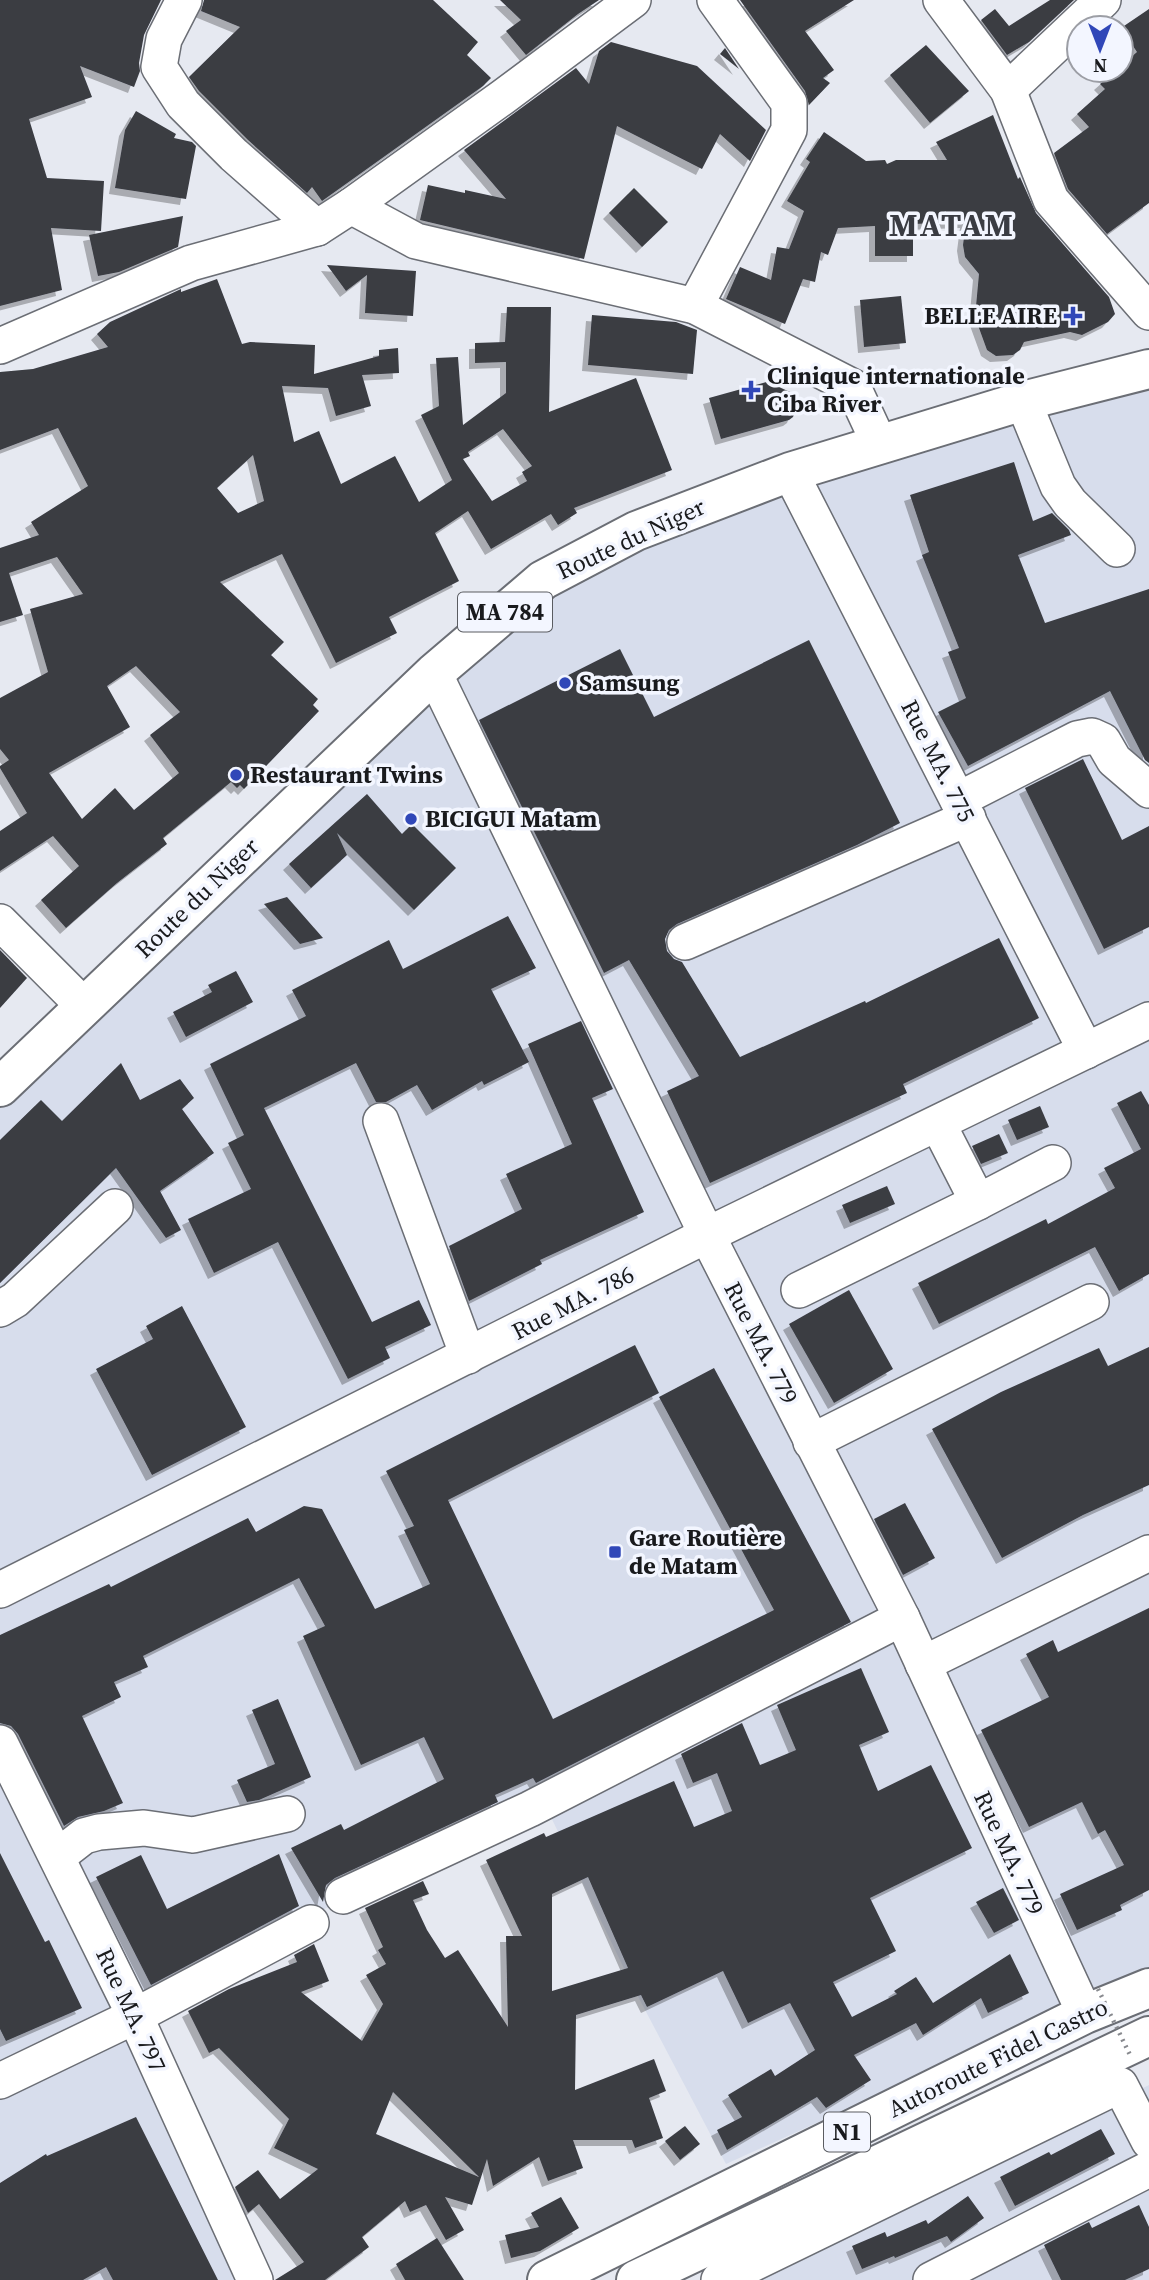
<svg xmlns="http://www.w3.org/2000/svg" width="1149" height="2280" font-family="'Source Serif 4',serif">
  <style>
    .built { fill: #d7ddec }
    .building { fill: #3a3c43; fill-rule: evenodd; filter: url(#shadow) }
    .lines { fill: none; stroke-linecap: round; stroke-linejoin: round }
    .minor-casing { stroke: #6b6e75; stroke-width: 38 }
    .major-casing { stroke: #6b6e75; stroke-width: 42 }
    .highway-casing { stroke: #6b6e75; stroke-width: 42 }
    .minor { stroke: #fff; stroke-width: 35 }
    .major { stroke: #fff; stroke-width: 38 }
    .highway { stroke: #fff; stroke-width: 38 }
    .path-bridge { stroke: #87898e; stroke-width: 4.5; stroke-dasharray: 2 5; stroke-linecap: butt }
    .poi-dot { fill: #3047b8; stroke: #f3f6ff; stroke-width: 2.5 }
    .labels { text-anchor: middle; stroke-width: 7; stroke-linejoin: round; paint-order: stroke }
    .shield { fill: #f3f6ff; stroke: #5a5c61; stroke-width: 2 }
    .shield-label { font-size: 23px; font-weight: bold; fill: #191a1d }
    .poi-label { font-size: 24px; font-weight: bold; fill: #191a1d; stroke: #f3f6ff; text-anchor: start }
    .street-label { font-size: 24px; fill: #191a1d; stroke: #f3f6ff }
    .district-label { font-size: 32px; font-weight: bold; letter-spacing: 2px; fill: #3a3c43; stroke: #f3f6ff }
  </style>
  <defs>
    <filter id="shadow"><feDropShadow dx="-6" dy="6" stdDeviation="0" flood-color="#0004"/></filter>
  </defs>
  <rect width="100%" height="100%" fill="#e6e9f1"/>
  <!-- built -->
  <g class="built">
    <path d="M 1149,369 L 1149,1972 L 726,2164 L 632,1985 L 548,1811 L 338,1902 L 143,2002 L 270,2280 L 0,2280 L 0,1086 L 434,673 L 636,531 Z"/>
    <path d="M 1149,2085 L 1149,2280 L 757,2280 Z"/>
  </g>
  <!-- building -->
  <g class="building">
    <path d="M 0,0 L 161,0 L 144,35 L 139,63 L 140,71 L 134,87 L 80,66 L 92,97 L 29,119 L 47,178 L 104,181 L 101,231 L 51,228 L 62,290 L 0,306 Z"/>
    <path d="M 204,0 L 433,0 L 478,42 L 467,55 L 491,78 L 483,86 L 322,201 L 312,187 L 307,193 L 248,140 L 199,91 L 189,77 L 240,27 L 201,11 Z"/>
    <path d="M 500,0 L 599,0 L 578,14 L 526,55 L 506,31 L 521,20 Z"/>
    <path d="M 740,0 L 854,0 L 805,31 L 834,70 L 823,78 L 830,83 L 809,105 L 805,91 Z"/>
    <path d="M 1050,0 L 1074,0 L 1029,42 L 1007,55 L 981,20 L 995,9 L 1009,26 Z"/>
    <path d="M 1149,9 L 1149,203 L 1107,234 L 1068,189 L 1054,153 L 1089,127 L 1077,114 L 1105,89 L 1100,84 L 1116,70 L 1121,70 L 1121,66 L 1137,52 L 1121,28 Z"/>
    <path d="M 611,42 L 697,66 L 766,130 L 750,161 L 720,134 L 702,169 L 617,126 L 584,259 L 420,220 L 428,185 L 465,193 L 465,190 L 506,199 L 464,150 L 576,68 L 589,84 L 599,51 Z"/>
    <path d="M 926,45 L 969,91 L 930,123 L 890,75 Z"/>
    <path d="M 725,48 L 739,69 L 720,54 Z"/>
    <path d="M 136,111 L 176,134 L 174,138 L 192,142 L 196,146 L 186,199 L 115,188 L 125,130 Z"/>
    <path d="M 993,115 L 1018,179 L 1020,177 L 1036,213 L 1109,297 L 1115,314 L 1108,322 L 1082,335 L 1070,332 L 1024,342 L 1020,350 L 1013,355 L 996,356 L 987,350 L 975,317 L 979,274 L 965,257 L 963,245 L 966,222 L 913,224 L 913,256 L 875,256 L 875,226 L 838,228 L 828,255 L 821,252 L 815,282 L 803,279 L 785,324 L 726,299 L 740,267 L 771,280 L 777,247 L 789,249 L 804,211 L 787,201 L 810,162 L 806,159 L 824,132 L 866,161 L 885,160 L 887,164 L 896,160 L 947,160 L 936,142 Z"/>
    <path d="M 634,188 L 668,222 L 642,247 L 609,213 Z"/>
    <path d="M 183,216 L 178,247 L 119,272 L 98,276 L 89,235 Z"/>
    <path d="M 327,265 L 416,271 L 413,316 L 365,313 L 367,275 L 346,291 Z"/>
    <path d="M 217,279 L 242,344 L 250,342 L 315,345 L 314,374 L 379,356 L 379,350 L 398,348 L 399,373 L 362,375 L 371,406 L 336,416 L 328,388 L 282,386 L 294,442 L 319,431 L 341,484 L 395,456 L 419,502 L 452,480 L 421,415 L 439,406 L 436,358 L 458,357 L 463,425 L 506,393 L 506,362 L 475,363 L 475,343 L 505,342 L 507,307 L 551,307 L 549,412 L 636,378 L 672,470 L 574,508 L 577,513 L 558,525 L 551,514 L 491,549 L 468,511 L 435,533 L 459,581 L 389,617 L 397,633 L 336,663 L 282,554 L 220,582 L 284,642 L 271,655 L 318,699 L 313,705 L 319,711 L 244,789 L 240,785 L 237,788 L 231,782 L 163,838 L 167,844 L 117,883 L 66,928 L 41,900 L 79,866 L 53,836 L 0,871 L 0,831 L 27,813 L 0,768 L 0,766 L 9,760 L 0,749 L 0,698 L 48,672 L 30,609 L 83,594 L 57,557 L 9,573 L 23,615 L 0,622 L 0,548 L 39,535 L 31,522 L 88,486 L 58,428 L 0,450 L 0,372 L 33,369 L 108,347 L 97,334 L 110,322 L 181,289 L 181,292 ZM 503,429 L 532,466 L 522,472 L 527,481 L 492,501 L 463,459 L 470,456 L 468,452 ZM 253,455 L 264,501 L 238,513 L 217,488 ZM 136,666 L 180,712 L 150,735 L 179,773 L 134,810 L 115,788 L 82,819 L 49,773 L 130,727 L 107,686 Z"/>
    <path d="M 901,296 L 906,343 L 864,347 L 860,300 Z"/>
    <path d="M 592,315 L 676,322 L 697,330 L 693,374 L 588,365 Z"/>
    <path d="M 777,379 L 779,387 L 790,392 L 796,401 L 797,407 L 793,417 L 789,420 L 721,439 L 709,398 Z"/>
    <path d="M 1014,462 L 1033,521 L 1052,513 L 1069,530 L 1071,535 L 1018,555 L 1045,623 L 1149,589 L 1149,763 L 1145,760 L 1110,691 L 968,766 L 938,712 L 966,698 L 948,652 L 959,648 L 922,555 L 929,552 L 910,495 Z"/>
    <path d="M 809,640 L 900,823 L 857,845 L 677,924 L 669,930 L 665,939 L 667,951 L 674,959 L 682,962 L 740,1057 L 865,1001 L 866,1003 L 999,938 L 1039,1018 L 903,1084 L 907,1093 L 710,1183 L 667,1091 L 699,1076 L 629,960 L 604,973 L 479,720 L 620,649 L 654,717 Z"/>
    <path d="M 1083,759 L 1122,840 L 1149,826 L 1149,927 L 1104,949 L 1025,788 Z"/>
    <path d="M 367,794 L 402,834 L 412,824 L 456,868 L 414,910 L 337,833 L 347,855 L 311,888 L 289,864 Z"/>
    <path d="M 287,897 L 323,938 L 300,944 L 264,904 Z"/>
    <path d="M 508,916 L 536,968 L 491,989 L 529,1062 L 484,1085 L 482,1081 L 432,1110 L 417,1085 L 386,1102 L 376,1102 L 356,1063 L 264,1108 L 372,1322 L 419,1300 L 431,1325 L 385,1347 L 390,1358 L 348,1379 L 278,1242 L 214,1273 L 188,1219 L 251,1189 L 228,1143 L 244,1135 L 210,1064 L 306,1016 L 292,990 L 389,940 L 403,969 Z"/>
    <path d="M 0,950 L 27,978 L 0,1008 Z"/>
    <path d="M 236,971 L 253,1002 L 186,1037 L 173,1012 L 212,992 L 208,985 Z"/>
    <path d="M 581,1021 L 613,1089 L 592,1098 L 644,1212 L 540,1260 L 542,1264 L 469,1301 L 449,1246 L 522,1209 L 506,1174 L 572,1144 L 528,1044 Z"/>
    <path d="M 121,1063 L 140,1100 L 180,1079 L 194,1098 L 182,1109 L 214,1153 L 160,1191 L 181,1230 L 166,1238 L 116,1168 L 0,1283 L 0,1140 L 41,1100 L 62,1121 Z"/>
    <path d="M 1141,1091 L 1149,1105 L 1149,1274 L 1119,1291 L 1095,1247 L 939,1324 L 918,1283 L 1046,1219 L 1048,1224 L 1115,1188 L 1104,1168 L 1141,1149 L 1117,1103 Z"/>
    <path d="M 1040,1106 L 1049,1127 L 1017,1140 L 1008,1120 Z"/>
    <path d="M 999,1134 L 1008,1153 L 981,1164 L 972,1146 Z"/>
    <path d="M 887,1186 L 895,1204 L 850,1223 L 842,1205 Z"/>
    <path d="M 849,1290 L 893,1369 L 834,1403 L 789,1324 Z"/>
    <path d="M 182,1306 L 246,1427 L 152,1475 L 96,1369 L 153,1339 L 146,1326 Z"/>
    <path d="M 635,1345 L 659,1393 L 448,1500 L 553,1719 L 774,1610 L 659,1397 L 714,1368 L 851,1622 L 536,1783 L 533,1778 L 495,1795 L 498,1802 L 335,1878 L 326,1885 L 323,1902 L 291,1848 L 341,1824 L 344,1830 L 444,1779 L 424,1737 L 361,1765 L 303,1636 L 325,1626 L 299,1578 L 143,1656 L 148,1667 L 114,1682 L 121,1697 L 82,1716 L 123,1803 L 104,1811 L 78,1817 L 64,1826 L 18,1734 L 11,1726 L 0,1723 L 0,1635 L 109,1584 L 111,1587 L 248,1518 L 256,1532 L 304,1506 L 322,1509 L 375,1609 L 430,1584 L 404,1530 L 414,1526 L 386,1471 Z"/>
    <path d="M 1149,1347 L 1149,1485 L 1083,1515 L 1002,1558 L 932,1429 L 1001,1392 L 1099,1348 L 1108,1366 Z"/>
    <path d="M 905,1503 L 935,1558 L 903,1575 L 874,1519 Z"/>
    <path d="M 1149,1608 L 1149,1890 L 1120,1905 L 1122,1910 L 1077,1930 L 1060,1894 L 1124,1865 L 1105,1830 L 1098,1834 L 1082,1802 L 1029,1827 L 981,1730 L 1049,1697 L 1026,1654 L 1053,1640 L 1058,1652 Z"/>
    <path d="M 861,1668 L 889,1732 L 859,1745 L 878,1791 L 931,1765 L 972,1848 L 870,1898 L 896,1951 L 833,1982 L 852,2017 L 897,1994 L 894,1991 L 916,1977 L 933,2003 L 1010,1954 L 1029,1993 L 988,2013 L 981,1998 L 923,2035 L 916,2023 L 854,2055 L 871,2080 L 826,2108 L 817,2097 L 727,2150 L 717,2130 L 742,2117 L 728,2095 L 771,2069 L 775,2076 L 815,2050 L 790,2003 L 748,2023 L 723,1971 L 647,2007 L 641,1995 L 576,2015 L 575,2090 L 654,2059 L 666,2091 L 649,2098 L 663,2138 L 635,2148 L 632,2140 L 573,2140 L 583,2168 L 548,2181 L 539,2157 L 493,2186 L 487,2159 L 472,2205 L 445,2197 L 464,2230 L 446,2240 L 426,2205 L 410,2212 L 405,2201 L 362,2237 L 369,2247 L 325,2280 L 275,2280 L 304,2262 L 259,2204 L 248,2213 L 235,2187 L 258,2170 L 280,2199 L 318,2169 L 274,2148 L 289,2119 L 219,2048 L 209,2053 L 188,2011 L 229,1989 L 297,1962 L 294,1955 L 314,1944 L 329,1981 L 301,1992 L 362,2041 L 383,2004 L 366,1975 L 386,1964 L 378,1950 L 383,1947 L 365,1908 L 423,1881 L 429,1894 L 413,1900 L 427,1930 L 445,1958 L 458,1950 L 508,2027 L 506,1936 L 522,1936 L 486,1860 L 544,1833 L 546,1837 L 674,1781 L 694,1827 L 732,1811 L 717,1773 L 693,1783 L 681,1754 L 742,1723 L 760,1765 L 796,1750 L 777,1705 ZM 588,1877 L 628,1968 L 552,1991 L 552,1894 ZM 393,2092 L 479,2177 L 376,2134 Z"/>
    <path d="M 278,1699 L 311,1777 L 259,1800 L 247,1802 L 237,1780 L 275,1764 L 252,1710 Z"/>
    <path d="M 0,1853 L 45,1942 L 49,1940 L 82,2008 L 6,2041 L 0,2029 Z"/>
    <path d="M 279,1854 L 299,1906 L 151,1985 L 96,1877 L 141,1855 L 167,1909 Z"/>
    <path d="M 1003,1888 L 1019,1920 L 994,1933 L 976,1902 Z"/>
    <path d="M 136,2117 L 218,2280 L 113,2280 L 106,2267 L 83,2280 L 0,2280 L 0,2183 L 46,2154 L 47,2156 Z"/>
    <path d="M 685,2126 L 700,2144 L 680,2160 L 665,2141 Z"/>
    <path d="M 1101,2129 L 1115,2154 L 1015,2206 L 1000,2177 L 1049,2152 L 1051,2155 Z"/>
    <path d="M 968,2196 L 984,2218 L 951,2242 L 947,2236 L 895,2258 L 894,2256 L 862,2269 L 852,2246 L 885,2232 L 887,2237 L 926,2220 L 928,2224 Z"/>
    <path d="M 561,2197 L 579,2228 L 540,2251 L 511,2258 L 505,2235 L 539,2227 L 531,2213 Z"/>
    <path d="M 1139,2205 L 1149,2227 L 1149,2269 L 1125,2280 L 1061,2280 L 1044,2245 L 1089,2222 L 1092,2228 Z"/>
    <path d="M 437,2238 L 464,2280 L 405,2280 L 396,2264 Z"/>
  </g>
  <g class="lines">
    <!-- minor casing -->
    <g class="minor-casing">
      <g id="minor">
        <path d="M 184,0 L 164,39 L 159,67 L 183,104 L 234,155 L 317,228"/>
        <path d="M 941,0 L 1008,90 L 1051,200 L 1149,312"/>
        <path d="M 1008,90 L 1103,0"/>
        <path d="M 351,206 L 416,241 L 695,306 L 853,387 L 879,443"/>
        <path d="M 695,306 L 789,130 L 789,103 L 715,0"/>
        <path d="M 0,346 L 191,263 L 317,228 L 351,206 L 503,97 L 633,0"/>
        <path d="M 1023,401 L 1058,486 L 1070,503 L 1117,549"/>
        <path d="M 790,472 L 1086,1051"/>
        <path d="M 434,673 L 707,1235 L 902,1618 L 1085,2014"/>
        <path d="M 958,800 L 1077,739 L 1092,736 L 1103,741 L 1114,760 L 1149,790"/>
        <path d="M 0,922 L 84,1006"/>
        <path d="M 685,942 L 968,818"/>
        <path d="M 381,1121 L 468,1356"/>
        <path d="M 938,1124 L 978,1202"/>
        <path d="M 799,1290 L 978,1202 L 1053,1163"/>
        <path d="M 0,1309 L 15,1300 L 115,1207"/>
        <path d="M 811,1442 L 1091,1302"/>
        <path d="M 0,1590 L 707,1235 L 1149,1020"/>
        <path d="M 923,1664 L 1149,1553"/>
        <path d="M 0,1743 L 135,2016 L 255,2280"/>
        <path d="M 57,1857 L 84,1836 L 99,1832 L 144,1828 L 193,1835 L 287,1814"/>
        <path d="M 343,1896 L 530,1809 L 902,1618"/>
        <path d="M 0,2081 L 135,2016 L 311,1923"/>
        <path d="M 719,2280 L 1120,2085 L 1149,2141"/>
        <path d="M 931,2280 L 1149,2169"/>
      </g>
    </g>
    <!-- major casing -->
    <g class="major-casing">
      <path id="major" d="M 0,1087 L 434,673 L 543,580 L 636,531 L 790,472 L 1023,401 L 1149,369"/>
    </g>
    <!-- highway casing -->
    <g class="highway-casing">
      <g id="highway">
        <path d="M 547,2280 L 1085,2014 L 1149,1988"/>
        <path d="M 636,2280 L 1149,2036"/>
      </g>
    </g>
    <!-- minor -->
    <use href="#minor" class="minor"/>
    <!-- major -->
    <use href="#major" class="major"/>
    <!-- highway -->
    <use href="#highway" class="highway"/>
    <!-- path-bridge -->
    <path class="path-bridge" d="M 1098,1989 L 1131,2057"/>
  </g>
  <!-- markers -->
  <g class="poi-dot">
    <path d="M1069.5 305.5h7v7h7v7h-7v7h-7v-7h-7v-7h7z"/>
    <path d="M747.5 379.5h7v7h7v7h-7v7h-7v-7h-7v-7h7z"/>
    <circle cx="565" cy="683" r="7"/>
    <circle cx="236" cy="775" r="7"/>
    <circle cx="411" cy="819" r="7"/>
    <rect x="608" y="1545" width="14" height="14" rx="3.5"/>
  </g>
  <g class="labels">
    <!-- shield labels -->
    <g class="shield">
      <rect x="458" y="592.5" width="94" height="39" rx="5"/>
      <rect x="824" y="2112.5" width="46" height="39" rx="5"/>
    </g>
    <g class="shield-label">
      <text x="505" y="620">MA 784</text>
      <text x="847" y="2140">N1</text>
    </g>
    <!-- poi labels -->
    <g class="poi-label">
      <text x="1057" y="324" text-anchor="end">BELLE AIRE</text>
      <text x="767" y="384">Clinique internationale<tspan x="767" dy="28">Ciba River</tspan></text>
      <text x="579" y="691">Samsung</text>
      <text x="250" y="783">Restaurant Twins</text>
      <text x="425" y="827">BICIGUI Matam</text>
      <text x="629" y="1546">Gare Routière<tspan x="629" dy="28">de Matam</tspan></text>
    </g>
    <!-- street labels -->
    <g class="street-label">
      <text transform="translate(631 539) rotate(-25)" y="8">Route du Niger</text>
      <text transform="translate(938 761) rotate(63)" y="8">Rue MA. 775</text>
      <text transform="translate(197 898) rotate(-44)" y="8">Route du Niger</text>
      <text transform="translate(573 1303) rotate(-27)" y="8">Rue MA. 786</text>
      <text transform="translate(761 1343) rotate(63)" y="8">Rue MA. 779</text>
      <text transform="translate(1009 1853) rotate(65)" y="8">Rue MA. 779</text>
      <text transform="translate(131 2010) rotate(65)" y="8">Rue MA. 797</text>
      <text transform="translate(998 2058) rotate(-26)" y="8">Autoroute Fidel Castro</text>
    </g>
    <!-- district labels -->
    <g class="district-label">
      <text x="952" y="236">MATAM</text>
    </g>
  </g>
  <!-- north arrow -->
  <g transform="translate(1100 49) rotate(180)"><circle r="33" fill="#f3f6ff" stroke="#9c9ea5" stroke-width="2"/>
  <path d="M0-5L12 26L0 18L-12 26Z" fill="#3047b8"/>
  <text y="-10" font-size="19" font-weight="bold" text-anchor="middle" fill="#191a1d">N</text>
  </g>
</svg>
